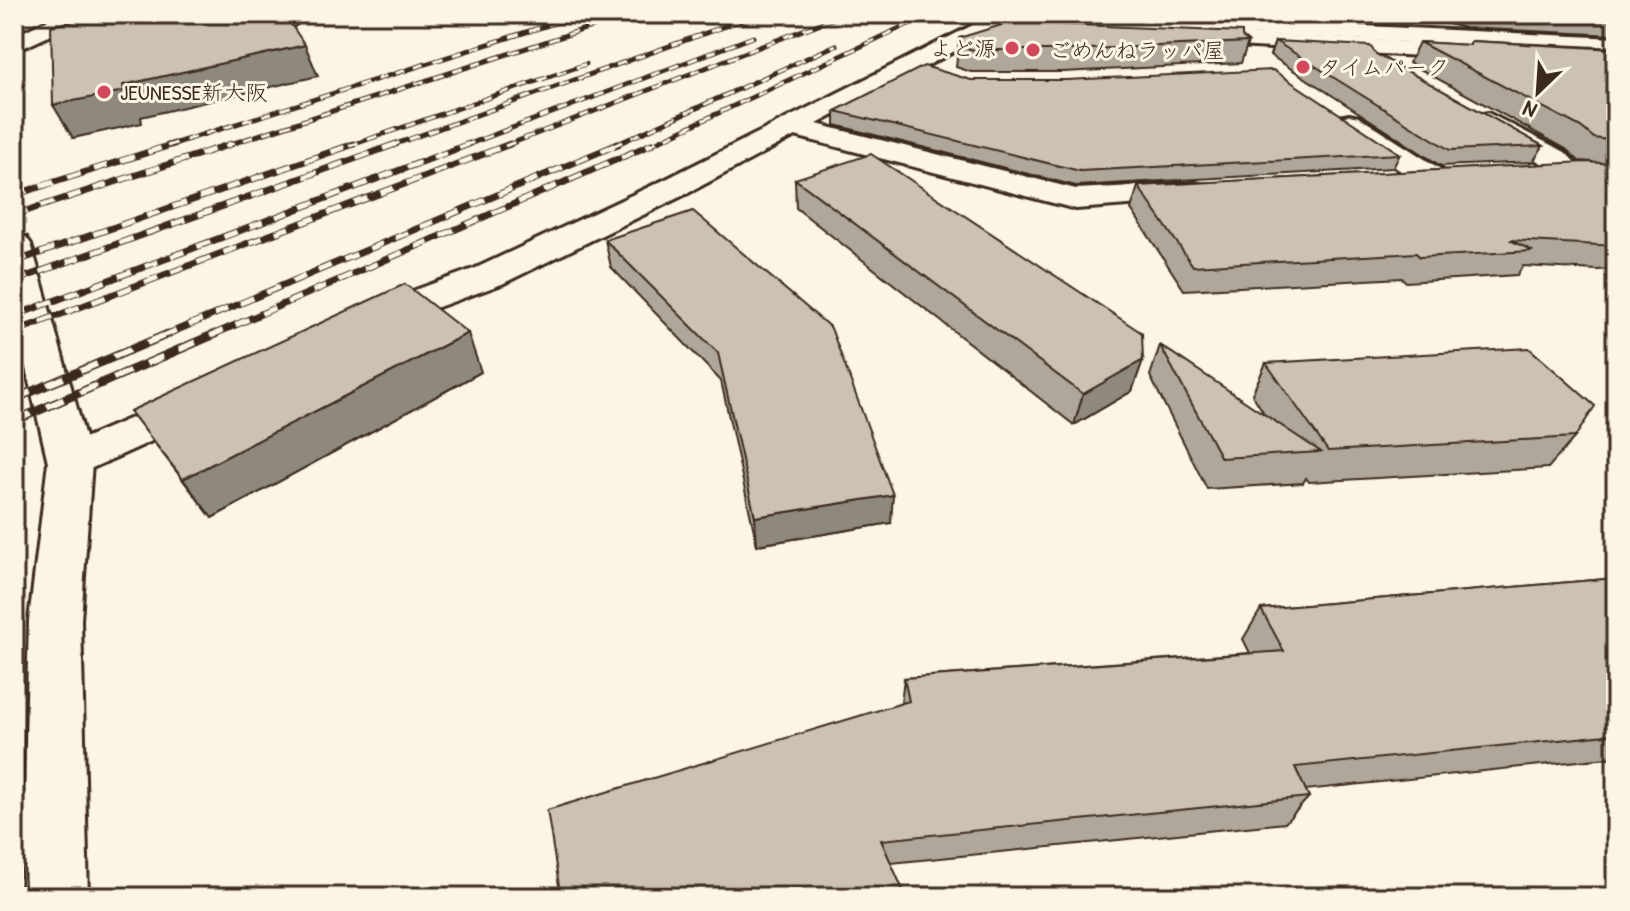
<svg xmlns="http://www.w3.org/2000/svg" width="1630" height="911" font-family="'Patrick Hand','Klee One',sans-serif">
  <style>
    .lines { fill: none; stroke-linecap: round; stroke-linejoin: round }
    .tertiary-tunnel { stroke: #d5ccbd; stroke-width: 26; stroke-dasharray: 26 13; stroke-linecap: butt }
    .minor-casing { stroke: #3b2a1e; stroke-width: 6 }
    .tertiary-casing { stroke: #3b2a1e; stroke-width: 6 }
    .minor { fill: #fcf5e5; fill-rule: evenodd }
    .tertiary { fill: #fcf5e5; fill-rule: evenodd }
    .rail-far2-casing { stroke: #3b2a1e; stroke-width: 5 }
    .rail-far1-casing { stroke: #3b2a1e; stroke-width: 7 }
    .rail-casing { stroke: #3b2a1e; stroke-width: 9 }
    .rail-far2 { stroke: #fcf5e5; stroke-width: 3; stroke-dasharray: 10; stroke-linecap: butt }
    .rail-far1 { stroke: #fcf5e5; stroke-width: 5; stroke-dasharray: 14; stroke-linecap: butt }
    .rail { stroke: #fcf5e5; stroke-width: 6; stroke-dasharray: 18; stroke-linecap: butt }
    .wall { fill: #afa79a; stroke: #3b2a1e; stroke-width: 2 }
    .shaded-wall { fill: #8f887d; stroke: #3b2a1e; stroke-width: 2 }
    .building { fill: #ccc2b3; stroke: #3b2a1e; stroke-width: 2 }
    .poi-dot { fill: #d1495b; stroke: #fcf5e5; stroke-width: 3 }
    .labels { text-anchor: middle; stroke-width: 6; stroke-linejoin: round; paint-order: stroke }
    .far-poi-label { font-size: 22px; fill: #3b2a1e; stroke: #fcf5e5; text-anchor: start }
  </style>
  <rect width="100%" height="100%" fill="#fcf5e5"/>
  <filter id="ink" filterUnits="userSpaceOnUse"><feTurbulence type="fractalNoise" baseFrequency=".0125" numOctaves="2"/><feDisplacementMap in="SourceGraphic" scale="16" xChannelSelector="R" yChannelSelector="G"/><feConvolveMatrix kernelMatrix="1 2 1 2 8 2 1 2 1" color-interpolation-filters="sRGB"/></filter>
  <g filter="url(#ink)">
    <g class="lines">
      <!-- tertiary-tunnel -->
      <path class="tertiary-tunnel" d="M 979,14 L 1097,20"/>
      <!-- minor casing -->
      <g class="minor-casing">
        <g id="minor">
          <path d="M 60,14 L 89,14 L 86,19 L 14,52 L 14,36 Z"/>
          <path d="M 983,20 L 1040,24 L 1044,29 L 1040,34 L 987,34 L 817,124 L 1076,189 L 1195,183 L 1206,185 L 1211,192 L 1206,199 L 1076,209 L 795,136 L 688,193 L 502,284 L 430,310 L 383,332 L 370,336 L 357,332 L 351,324 L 357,316 L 404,294 L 476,268 L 666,179 Z"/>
          <path d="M 1189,31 L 1476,45 L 1485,47 L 1488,52 L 1485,57 L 1476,59 L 1180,43 L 1177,38 L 1180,33 Z"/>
          <path d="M 1488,113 L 1565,152 L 1585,173 L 1581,179 L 1570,182 L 1559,179 L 1543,164 L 1478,127 L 1474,121 L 1478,115 Z"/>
          <path d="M 1349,115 L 1359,117 L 1445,172 L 1449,179 L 1445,186 L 1434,188 L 1423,186 L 1339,129 L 1335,123 L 1339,117 Z"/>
          <path d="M 199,389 L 214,393 L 220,403 L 214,413 L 70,478 L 54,473 L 48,462 L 54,451 Z"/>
        </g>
      </g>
      <!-- tertiary casing -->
      <g class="tertiary-casing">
        <g id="tertiary">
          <path d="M 995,14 L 1027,14 C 1017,26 990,36 975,32 L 971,27 L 975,22 Z"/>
          <path d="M 1118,14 L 1616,38 L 1616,52 L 1097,27 L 1089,25 L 1085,20 L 1093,14 Z"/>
          <path d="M 14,234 L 26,237 L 31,244 L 92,462 L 81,620 L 88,897 L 22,897 L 29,620 L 48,462 L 14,317 Z"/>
        </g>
      </g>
      <!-- minor -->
      <use href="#minor" class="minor"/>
      <!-- tertiary -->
      <use href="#tertiary" class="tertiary"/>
      <!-- rail-far2 casing -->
      <g class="rail-far2-casing">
        <g id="rail-far2">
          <path d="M 167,146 L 583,14"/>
          <path d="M 225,146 L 631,14"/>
          <path d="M 349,146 L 586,64"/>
          <path d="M 390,146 L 759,14"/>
          <path d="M 464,146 L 753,37"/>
          <path d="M 505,146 L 844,14"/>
          <path d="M 613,146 L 836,45"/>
          <path d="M 648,146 L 930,14"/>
        </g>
      </g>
      <!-- rail-far1 casing -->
      <g class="rail-far1-casing">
        <g id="rail-far1">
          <path d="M 14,195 L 174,144"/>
          <path d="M 14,215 L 231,144"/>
          <path d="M 14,262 L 354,144"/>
          <path d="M 14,281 L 396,144"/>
          <path d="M 14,316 L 469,144"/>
          <path d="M 14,332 L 510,144"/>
          <path d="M 163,336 L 618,144"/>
          <path d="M 210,336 L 652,144"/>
        </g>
      </g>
      <!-- rail casing -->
      <g class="rail-casing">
        <g id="rail">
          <path d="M 14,399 L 168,334"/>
          <path d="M 14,421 L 215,334"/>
        </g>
      </g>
      <!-- rail-far2 -->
      <use href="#rail-far2" class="rail-far2"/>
      <!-- rail-far1 -->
      <use href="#rail-far1" class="rail-far1"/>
      <!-- rail -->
      <use href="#rail" class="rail"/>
    </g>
    <!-- wall -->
    <g class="wall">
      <path d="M 1406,14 L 1616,14 L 1616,35 L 1465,28 Z"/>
      <path d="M 1242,37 L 1248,42 L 1241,63 L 1063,72 L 971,72 L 956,67 L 959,38 Z"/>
      <path d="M 1275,41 L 1376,54 L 1543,146 L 1533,162 L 1441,166 L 1270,55 Z"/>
      <path d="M 1471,41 L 1616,48 L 1616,269 L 1597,270 L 1523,266 L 1517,275 L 1406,282 L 1402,278 L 1184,290 L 1131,209 L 1138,186 L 1593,162 L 1579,161 L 1566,149 L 1409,63 L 1419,42 L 1469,45 Z"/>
      <path d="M 971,80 L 1400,154 L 1393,168 L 1076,186 L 835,125 L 835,111 Z"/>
      <path d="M 795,179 L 1143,360 L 1132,391 L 1074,425 L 796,208 Z"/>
      <path d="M 605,240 L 891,523 L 757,545 L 721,381 L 611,267 Z"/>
      <path d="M 1160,345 L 1265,415 L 1252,394 L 1266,363 L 1575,437 L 1548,468 L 1309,482 L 1306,478 L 1303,483 L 1207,489 L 1150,376 Z"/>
      <path d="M 481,372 L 212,518 L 130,411 Z"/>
      <path d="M 1616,578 L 1616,757 L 1305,790 L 1309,797 L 1285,823 L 891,863 L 560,892 L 901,703 L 904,678 L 1250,653 L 1243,639 L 1261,609 Z"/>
    </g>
    <!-- shaded-wall -->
    <g class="shaded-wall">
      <path d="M 281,14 L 312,14 L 288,32 Z"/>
      <path d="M 305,45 L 318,76 L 141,117 L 142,123 L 73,138 L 53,105 L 123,85 Z"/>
      <path d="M 468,333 L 481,372 L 212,518 L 183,479 Z"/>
      <path d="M 1143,360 L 1132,391 L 1074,425 L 1083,394 Z"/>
      <path d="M 893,495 L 891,523 L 757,545 L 755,517 Z"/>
    </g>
    <!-- building -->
    <g class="building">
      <path d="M 73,14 L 284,14 L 305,45 L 123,85 L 124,91 L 53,105 L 51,26 L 74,21 Z"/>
      <path d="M 1011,22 L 1242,32 L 1242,37 L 1248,42 L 1067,50 L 974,50 L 959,46 L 959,38 Z"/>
      <path d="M 1275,41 L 1370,46 L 1376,54 L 1543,146 L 1450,150 Z"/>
      <path d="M 1471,41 L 1616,49 L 1616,141 L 1594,138 L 1581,127 L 1419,42 L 1470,45 Z"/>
      <path d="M 924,66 L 971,80 L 1066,80 L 1273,70 L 1400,154 L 1080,171 L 835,111 Z"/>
      <path d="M 871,154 L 1142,333 L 1143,360 L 1083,394 L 795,179 Z"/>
      <path d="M 1585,162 L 1616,164 L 1616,246 L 1510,240 L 1533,251 L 1420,257 L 1416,253 L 1193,266 L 1138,186 Z"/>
      <path d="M 693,211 L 831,328 L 893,495 L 755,517 L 718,353 L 605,240 Z"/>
      <path d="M 405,284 L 468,333 L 183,479 L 130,411 Z"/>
      <path d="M 1160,345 L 1321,452 L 1221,458 Z"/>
      <path d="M 1529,348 L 1595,406 L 1575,437 L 1328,451 L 1266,363 Z"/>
      <path d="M 1616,578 L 1616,734 L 1295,767 L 1309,797 L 881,840 L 906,897 L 543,897 L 560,892 L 547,810 L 909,701 L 904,678 L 1284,651 L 1261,609 Z"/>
    </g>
  </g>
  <!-- markers -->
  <g class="poi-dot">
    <circle cx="1012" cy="48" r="8"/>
    <circle cx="1033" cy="50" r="8"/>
    <circle cx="1303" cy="67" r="8"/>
    <circle cx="104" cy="92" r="8"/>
  </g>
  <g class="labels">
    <!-- far-poi labels -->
    <g class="far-poi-label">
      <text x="996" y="56" text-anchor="end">よど源</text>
      <text x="1049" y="58">ごめんねラッパ屋</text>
      <text x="1319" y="75">タイムパーク</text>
      <text x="120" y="100">JEUNESSE新大阪</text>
    </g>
  </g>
  <!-- margin -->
  <rect width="1630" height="911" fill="none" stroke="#fcf5e5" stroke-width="48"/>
  <rect x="24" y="24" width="1582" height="863" fill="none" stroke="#3b2a1e" stroke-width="3" filter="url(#ink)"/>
  <!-- north arrow -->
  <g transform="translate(1538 92) rotate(205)" stroke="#fcf5e5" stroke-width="6" paint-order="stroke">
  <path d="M0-6L14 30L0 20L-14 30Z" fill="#3b2a1e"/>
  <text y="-12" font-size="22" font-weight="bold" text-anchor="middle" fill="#3b2a1e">N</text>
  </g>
</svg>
